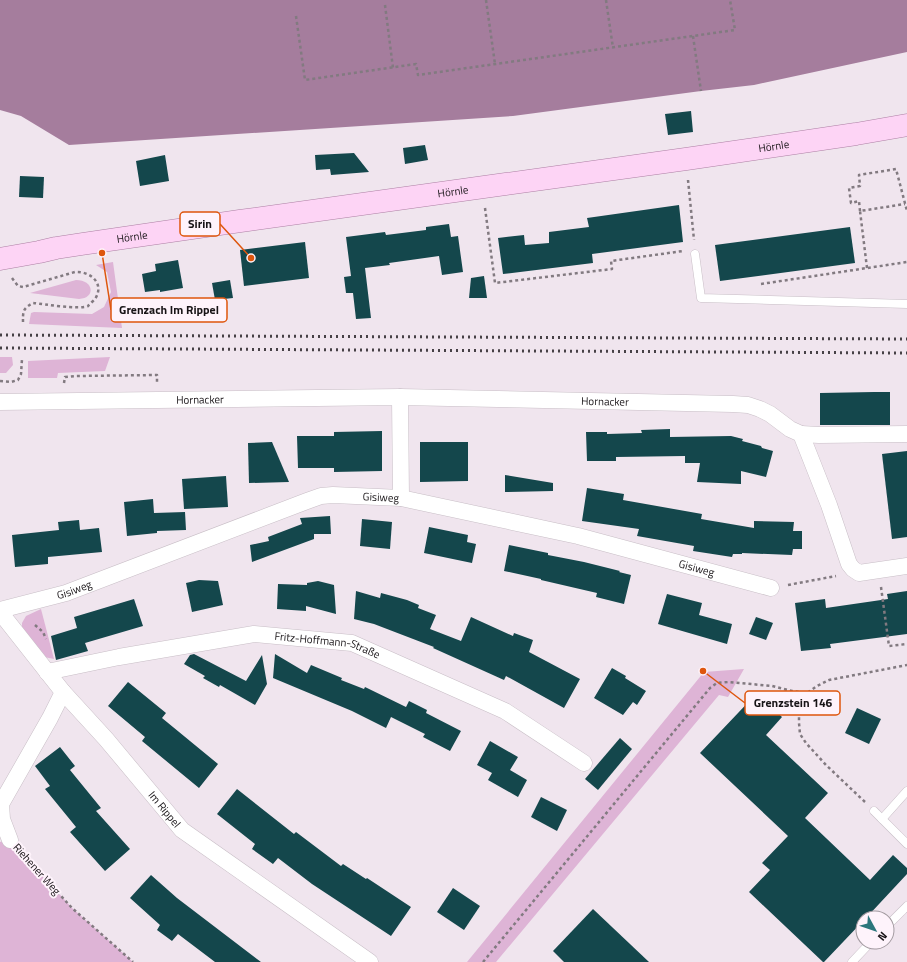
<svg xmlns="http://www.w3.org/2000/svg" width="907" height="962" font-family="'Titillium Web',sans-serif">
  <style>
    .green { fill: #deb4d6 }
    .water { fill: #a57d9d }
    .building { fill: #14474c }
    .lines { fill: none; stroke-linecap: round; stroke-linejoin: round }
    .lane-casing { stroke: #c8bec6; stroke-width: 9 }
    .street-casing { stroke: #c8bec6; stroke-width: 17 }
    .primary-casing { stroke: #ac7fa3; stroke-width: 23 }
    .path { stroke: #827a80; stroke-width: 2.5; stroke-dasharray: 3 3; stroke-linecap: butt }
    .lane { stroke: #fff; stroke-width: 8 }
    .street { stroke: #fff; stroke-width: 16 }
    .primary { stroke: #fdd4f5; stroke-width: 22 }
    .rail { stroke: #464045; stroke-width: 3; stroke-dasharray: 2 4; stroke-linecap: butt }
    .labels { text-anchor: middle; stroke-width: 4; stroke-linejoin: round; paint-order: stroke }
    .street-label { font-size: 11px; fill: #181417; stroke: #fef3fb }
    .leader { fill: none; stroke: #de560d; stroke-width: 1.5 }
    .callout-dot { fill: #de560d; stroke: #fef3fb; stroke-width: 1.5 }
    .callout { fill: #fef3fb; stroke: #de560d; stroke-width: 1.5 }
    .callout-label { font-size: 12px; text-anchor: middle; font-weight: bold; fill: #181417 }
  </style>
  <rect width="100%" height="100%" fill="#f0e5ee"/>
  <!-- green -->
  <g class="green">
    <path d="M 113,262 L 122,328 L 29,324 L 31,313 L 34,312 L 92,314 L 104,307 L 111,292 L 107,272 L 96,265 Z"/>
    <path d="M 76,280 C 94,280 96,298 79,299 L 30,293 Z"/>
    <path d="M 0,357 L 12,357 L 13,365 L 6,373 L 0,373 Z"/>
    <path d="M 110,357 L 105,371 L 58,373 L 57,378 L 28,378 L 28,361 Z"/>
    <path d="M 41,609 L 54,659 L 44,657 L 22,629 L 22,623 L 26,616 Z"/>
    <path d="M 744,669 L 728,697 L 719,695 L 496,962 L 467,962 L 704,672 Z"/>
    <path d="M 10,840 L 72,908 L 133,962 L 0,962 L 0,842 Z"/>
  </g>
  <!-- water -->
  <path class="water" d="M 0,0 L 907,0 L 907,52 L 754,85 L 701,91 L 513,116 L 69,145 L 21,116 L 0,110 Z"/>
  <!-- building -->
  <g class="building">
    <path d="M 691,111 L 693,132 L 668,135 L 665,114 Z"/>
    <path d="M 425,145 L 428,160 L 405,164 L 403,148 Z"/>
    <path d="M 354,153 L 369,172 L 331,175 L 330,169 L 316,170 L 315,155 Z"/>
    <path d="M 165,155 L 169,181 L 140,186 L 136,161 Z"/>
    <path d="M 20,176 L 44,177 L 43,198 L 19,197 Z"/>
    <path d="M 679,205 L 683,242 L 592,254 L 593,263 L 503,274 L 498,238 L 524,235 L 525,245 L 549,243 L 549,232 L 589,227 L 587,218 Z"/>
    <path d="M 449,224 L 451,237 L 458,236 L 463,272 L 442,275 L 439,256 L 389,263 L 390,265 L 365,268 L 371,318 L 356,319 L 353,293 L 346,293 L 344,277 L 351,276 L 346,237 L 385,232 L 386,235 L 426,230 L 426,227 Z"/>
    <path d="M 850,227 L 855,263 L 720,281 L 715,245 Z"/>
    <path d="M 305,242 L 309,278 L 244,286 L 240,250 Z"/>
    <path d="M 178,260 L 183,288 L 160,292 L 160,290 L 145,292 L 142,274 L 156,271 L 155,264 Z"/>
    <path d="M 484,276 L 487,298 L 469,298 L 471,278 Z"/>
    <path d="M 230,280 L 233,298 L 215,300 L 212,283 Z"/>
    <path d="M 874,392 L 890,392 L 890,425 L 820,425 L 820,393 Z"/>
    <path d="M 670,429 L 670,437 L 731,436 L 743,439 L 742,441 L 761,446 L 762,448 L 773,451 L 766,477 L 741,471 L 741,484 L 697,482 L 700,463 L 685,463 L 685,456 L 616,457 L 616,461 L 587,461 L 586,432 L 607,432 L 607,434 L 642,433 L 641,430 Z"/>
    <path d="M 382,431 L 382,471 L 334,472 L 334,468 L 298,468 L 297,436 L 334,436 L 334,432 Z"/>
    <path d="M 272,442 L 289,482 L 249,483 L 248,443 Z"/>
    <path d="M 420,442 L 468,442 L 468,481 L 420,482 Z"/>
    <path d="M 907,451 L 907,537 L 892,539 L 882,454 Z"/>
    <path d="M 505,475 L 553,483 L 553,491 L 505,492 Z"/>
    <path d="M 226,476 L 228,507 L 184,509 L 182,479 Z"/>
    <path d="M 587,488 L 624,494 L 623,500 L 702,514 L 701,519 L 754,528 L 754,521 L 794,522 L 793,531 L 802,531 L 802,549 L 793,549 L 792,555 L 742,553 L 742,554 L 733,554 L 732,557 L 693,551 L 694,546 L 637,536 L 639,529 L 582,521 Z"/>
    <path d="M 153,499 L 154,513 L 185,512 L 186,530 L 157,531 L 157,533 L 127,536 L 124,502 Z"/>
    <path d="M 330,516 L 331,534 L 314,534 L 314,539 L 252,562 L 250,545 L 269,541 L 268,537 L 302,524 L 300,518 Z"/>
    <path d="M 362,519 L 392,522 L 390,549 L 360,546 Z"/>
    <path d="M 79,520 L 80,530 L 99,528 L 102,552 L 48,557 L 48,564 L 15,567 L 12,535 L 59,530 L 58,522 Z"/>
    <path d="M 429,527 L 468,535 L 467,542 L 476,544 L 472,563 L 424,553 Z"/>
    <path d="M 509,545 L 548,553 L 548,555 L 584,562 L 620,571 L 619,572 L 631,575 L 624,604 L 596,597 L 597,593 L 541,580 L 541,579 L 504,571 Z"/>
    <path d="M 199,580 L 218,581 L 223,605 L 192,612 L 186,583 Z"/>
    <path d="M 318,581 L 334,585 L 336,614 L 306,606 L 306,611 L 277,609 L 278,584 L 307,585 L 307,583 Z"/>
    <path d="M 356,591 L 380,598 L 381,593 L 407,600 L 419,605 L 418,608 L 436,615 L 430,629 L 461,641 L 471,617 L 513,636 L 514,633 L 533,640 L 529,652 L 580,679 L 564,708 L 506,676 L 504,680 L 433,648 L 434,647 L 374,624 L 354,619 Z"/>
    <path d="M 907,591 L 907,634 L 830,644 L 831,648 L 801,651 L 795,603 L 825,599 L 826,608 L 888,599 L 887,594 Z"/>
    <path d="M 667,594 L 702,603 L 699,615 L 732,624 L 727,644 L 658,624 Z"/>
    <path d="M 134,599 L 143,626 L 85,643 L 88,651 L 56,660 L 51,636 L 77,628 L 74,617 Z"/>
    <path d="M 756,617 L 773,623 L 766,640 L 749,634 Z"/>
    <path d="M 194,654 L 246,681 L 262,655 L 267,684 L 255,705 L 220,685 L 219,687 L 203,678 L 205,676 L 184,664 L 190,655 Z"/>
    <path d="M 275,654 L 307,673 L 311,665 L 342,678 L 341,680 L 364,689 L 365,687 L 406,707 L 409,701 L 427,710 L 426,713 L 461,731 L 450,751 L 423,737 L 425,734 L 391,717 L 386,728 L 352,711 L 273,678 Z"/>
    <path d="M 612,668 L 626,676 L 625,678 L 646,691 L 637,705 L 633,702 L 623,715 L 594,698 Z"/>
    <path d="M 128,682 L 166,713 L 162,718 L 218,764 L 199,788 L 142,741 L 145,737 L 108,706 Z"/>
    <path d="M 757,693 L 782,717 L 766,735 L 828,793 L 805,818 L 870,880 L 893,855 L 907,868 L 907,874 L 866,918 L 863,918 L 863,921 L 824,962 L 823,962 L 749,892 L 770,870 L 762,863 L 788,836 L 700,753 Z"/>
    <path d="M 857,708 L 881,719 L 869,744 L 845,733 Z"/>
    <path d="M 620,738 L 632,749 L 598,790 L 585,779 Z"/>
    <path d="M 490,741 L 518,757 L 510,770 L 527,780 L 518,797 L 488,780 L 492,773 L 477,765 Z"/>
    <path d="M 60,747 L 75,766 L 70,770 L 101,808 L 96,811 L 130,849 L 105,871 L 70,832 L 76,827 L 45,789 L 50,786 L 35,766 Z"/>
    <path d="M 237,789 L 294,834 L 296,832 L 341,866 L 343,864 L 366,879 L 367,878 L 411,907 L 391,936 L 312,884 L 278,858 L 273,864 L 252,849 L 255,844 L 217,814 Z"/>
    <path d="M 541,797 L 567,810 L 557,831 L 531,817 Z"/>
    <path d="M 151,875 L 177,898 L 261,962 L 215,962 L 178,934 L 172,941 L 157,930 L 160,925 L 130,898 Z"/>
    <path d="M 453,888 L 480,906 L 464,930 L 437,912 Z"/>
    <path d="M 593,909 L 649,962 L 564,962 L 553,951 Z"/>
  </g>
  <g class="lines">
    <!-- lane casing -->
    <g class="lane-casing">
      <g id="lane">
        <path d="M 695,254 L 701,298 L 907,304"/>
        <path d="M 874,811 L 907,844"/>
        <path d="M 882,819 L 907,791"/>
        <path d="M 887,926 L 907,906"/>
        <path d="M 852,962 L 871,942"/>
      </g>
    </g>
    <!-- street casing -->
    <g class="street-casing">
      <g id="street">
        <path d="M 400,397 L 401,498"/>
        <path id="s1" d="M 0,402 L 400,397 L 733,404 L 748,405 L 760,409 L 770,414 L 790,429 L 801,434 L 829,505 L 849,564 L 853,569 L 859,573 L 907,566"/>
        <path d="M 801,434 L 819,435 L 907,434"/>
        <path id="s2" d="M 0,610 L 66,593 L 307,501 L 321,496 L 333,495 L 401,498 L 578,536 L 771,588"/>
        <path id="s3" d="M 0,612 L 63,692 L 106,739 L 182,830 L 370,962"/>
        <path id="s4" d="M 47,672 L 119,657 L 254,634 L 352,643 L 505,711 L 584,763"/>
        <path d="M 10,840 L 2,819 L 1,804 L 50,718 L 63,692"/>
      </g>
    </g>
    <!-- primary casing -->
    <g class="primary-casing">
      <g id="primary">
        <path id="s5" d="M 0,259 L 39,252 L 56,248 L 82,244 L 240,221 L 686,159 L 856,134 L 907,125"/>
      </g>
    </g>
    <!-- path -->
    <g class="path">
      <path d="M 486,0 L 495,64"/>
      <path d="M 606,0 L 613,48"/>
      <path d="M 385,5 L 393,68"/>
      <path d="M 296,16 L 305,80 L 416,64 L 418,75 L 735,30 L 730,0"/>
      <path d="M 693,36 L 701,91"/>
      <path d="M 688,180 L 694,240"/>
      <path d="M 485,208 L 495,283 L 612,269 L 611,261 L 683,251"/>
      <path d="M 860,211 L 859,201 L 851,203 L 849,188 L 860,186 L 859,175 L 896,169 L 907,211"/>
      <path d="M 867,268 L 860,211 L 905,204"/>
      <path d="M 12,278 L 18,286 L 23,287 L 75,272 C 91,271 105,284 95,299 C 93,301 90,304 88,306 C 79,310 44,304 33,303 C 22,309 23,312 23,324"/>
      <path d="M 761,284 L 907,262"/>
      <path d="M 0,381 L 11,382 L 18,380 L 21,374 L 22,359"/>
      <path d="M 64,383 L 65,377 L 76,376 L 157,375 L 157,383"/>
      <path d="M 788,585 L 836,576"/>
      <path d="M 881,587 L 889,646 L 907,644"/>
      <path d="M 35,625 L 43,632 L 46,639"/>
      <path d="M 865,802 L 826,765 L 806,743 L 800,734 L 799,723 L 799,712 L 803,701 L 807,693 L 817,686 L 829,680 L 907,665"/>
      <path d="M 21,852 L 72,908 L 133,962"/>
      <path d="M 483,962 L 710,688 L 717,683 L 729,682 L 772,686 L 792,691 L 807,693"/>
    </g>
    <!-- lane -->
    <use href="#lane" class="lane"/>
    <!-- street -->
    <use href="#street" class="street"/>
    <!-- primary -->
    <use href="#primary" class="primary"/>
    <!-- rail -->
    <g class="rail">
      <path d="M 0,335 L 907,339"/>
      <path d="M 0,348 L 907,353"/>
    </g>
  </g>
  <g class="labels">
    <!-- street labels -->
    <g class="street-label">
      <text dy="4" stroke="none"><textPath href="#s5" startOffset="782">Hörnle</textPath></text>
      <text dy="4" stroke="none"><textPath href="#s5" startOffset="458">Hörnle</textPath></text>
      <text dy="4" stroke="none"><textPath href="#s5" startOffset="134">Hörnle</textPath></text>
      <text dy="4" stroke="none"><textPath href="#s1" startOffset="200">Hornacker</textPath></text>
      <text dy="4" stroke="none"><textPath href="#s1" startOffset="605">Hornacker</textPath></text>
      <text dy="4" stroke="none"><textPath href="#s2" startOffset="401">Gisiweg</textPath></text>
      <text dy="4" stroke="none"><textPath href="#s2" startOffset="725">Gisiweg</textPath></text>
      <text dy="4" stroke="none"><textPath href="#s2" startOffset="77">Gisiweg</textPath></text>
      <text dy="4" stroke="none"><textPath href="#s4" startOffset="285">Fritz-Hoffmann-Straße</textPath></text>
      <text dy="4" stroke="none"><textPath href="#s3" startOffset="257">Im Rippel</textPath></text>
      <text transform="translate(37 869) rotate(48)" y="4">Riehener Weg</text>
    </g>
  </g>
  <!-- callouts -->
  <path class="leader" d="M251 258L220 224M102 253L111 310M703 671L745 703"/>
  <g class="callout-dot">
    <circle cx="251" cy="258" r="4"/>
    <circle cx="102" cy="253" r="4"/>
    <circle cx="703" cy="671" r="4"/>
  </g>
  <g class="callout">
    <rect x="180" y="212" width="40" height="24" rx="4"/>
    <rect x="111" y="298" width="116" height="24" rx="4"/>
    <rect x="745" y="691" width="95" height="24" rx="4"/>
  </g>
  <g class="callout-label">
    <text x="200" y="228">Sirin</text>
    <text x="169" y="314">Grenzach Im Rippel</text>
    <text x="793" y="707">Grenzstein 146</text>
  </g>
  <!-- north arrow -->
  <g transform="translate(875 930) rotate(130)"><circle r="19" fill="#fef3fb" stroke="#a29aa0"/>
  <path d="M0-3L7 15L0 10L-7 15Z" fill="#2c767c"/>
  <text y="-6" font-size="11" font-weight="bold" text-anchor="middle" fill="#181417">N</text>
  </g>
</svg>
